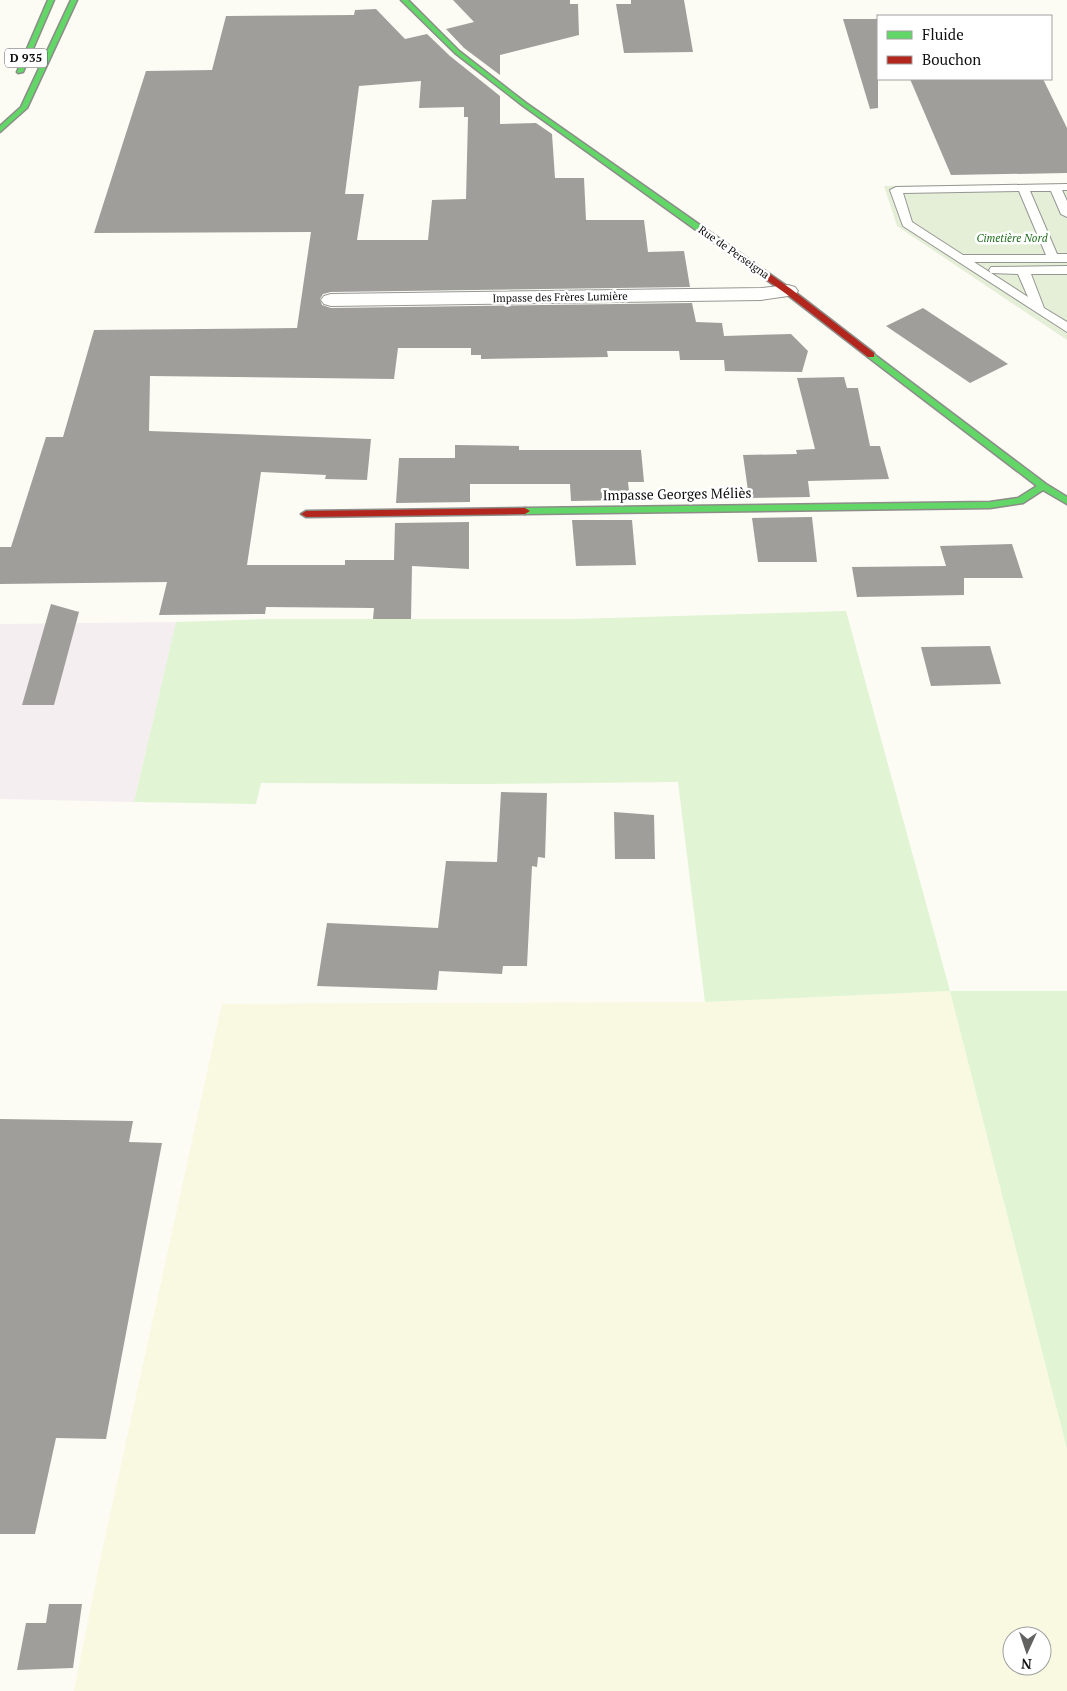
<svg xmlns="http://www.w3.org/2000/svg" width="1067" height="1691" font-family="'PT Serif',serif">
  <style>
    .industrial { fill: #f4eef1 }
    .farmland { fill: #f8f9e0; fill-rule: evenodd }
    .green { fill: #e1f4d3 }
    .cemetery { fill: #e5efd8 }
    .building { fill: #a09e9a; fill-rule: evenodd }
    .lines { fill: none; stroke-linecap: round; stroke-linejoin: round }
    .lane-casing { stroke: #969693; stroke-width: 2 }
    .street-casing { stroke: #969693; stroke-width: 2 }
    .fast-casing { stroke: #8c8c89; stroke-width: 3 }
    .jam-casing { stroke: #8c8c89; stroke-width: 3 }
    .lane { fill: #fffffe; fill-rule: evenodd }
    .street { fill: #fffffe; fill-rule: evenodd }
    .fast { fill: #63d668; fill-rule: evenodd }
    .jam { fill: #b3261e; fill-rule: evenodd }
    .labels { text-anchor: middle; stroke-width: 5; stroke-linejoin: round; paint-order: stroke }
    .far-park-label { font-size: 11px; font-style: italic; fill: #1e6c1a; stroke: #fff }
    .far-street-label { font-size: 11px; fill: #0f0f0f; stroke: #fff }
    .shield { fill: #fff; stroke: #575757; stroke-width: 1 }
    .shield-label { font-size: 12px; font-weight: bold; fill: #0f0f0f }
    .street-label { font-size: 14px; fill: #0f0f0f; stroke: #fff }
  </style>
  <rect width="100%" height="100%" fill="#fcfcf5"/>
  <!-- industrial -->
  <path class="industrial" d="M 176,622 L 134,802 L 0,799 L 0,624 Z"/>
  <!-- farmland -->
  <path class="farmland" d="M 950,991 L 1067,1449 L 1067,1691 L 74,1691 L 101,1556 L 222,1004 L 705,1002 ZM 1012,1636 L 1042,1636 L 1042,1666 L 1012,1666 Z"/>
  <!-- green -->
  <path class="green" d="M 846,611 L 950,991 L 1067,991 L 1067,1449 L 950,991 L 705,1002 L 678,782 L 481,784 L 261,783 L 256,804 L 134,802 L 176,622 L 268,619 L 574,619 Z"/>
  <!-- cemetery -->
  <path class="cemetery" d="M 1067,183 L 1067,340 L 897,226 L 884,186 Z"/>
  <!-- building -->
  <g class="building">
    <path d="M 453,0 L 570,0 L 570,4 L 578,4 L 579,35 L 500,55 L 500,75 L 464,48 L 446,29 L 474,22 Z"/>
    <path d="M 631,0 L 684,0 L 693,52 L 624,53 L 616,4 L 631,4 Z"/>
    <path d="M 376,9 L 405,39 L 427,34 L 450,56 L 500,96 L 500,124 L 536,123 L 552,134 L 555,178 L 584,178 L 586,220 L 644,220 L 648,252 L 684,251 L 690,287 L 331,292 L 323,294 L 320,299 L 322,305 L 331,308 L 692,303 L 696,322 L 722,323 L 724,336 L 791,334 L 808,351 L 802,372 L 725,371 L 724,360 L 680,360 L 679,351 L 607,351 L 608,357 L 481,359 L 481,355 L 471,355 L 471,348 L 398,348 L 394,379 L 150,376 L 149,431 L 371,439 L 367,480 L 325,479 L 326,475 L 261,472 L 247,565 L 345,565 L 345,560 L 394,560 L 395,523 L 469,522 L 469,569 L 412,566 L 411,619 L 373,619 L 374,608 L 266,607 L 265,614 L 159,615 L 167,582 L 0,584 L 0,547 L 11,547 L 46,437 L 63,437 L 94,330 L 297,328 L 311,232 L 94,233 L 146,71 L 212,70 L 226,16 L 354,15 L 355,10 ZM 421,81 L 419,108 L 464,107 L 464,117 L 468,117 L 466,199 L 432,200 L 428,240 L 357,240 L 364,194 L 345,194 L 359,86 Z"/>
    <path d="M 843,19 L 878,19 L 878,108 L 870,109 Z"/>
    <path d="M 910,79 L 1043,79 L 1067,128 L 1067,173 L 951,175 Z"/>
    <path d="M 923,308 L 1008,364 L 970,383 L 886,326 Z"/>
    <path d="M 844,377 L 847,388 L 858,388 L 870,446 L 880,446 L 889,479 L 808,481 L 810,497 L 749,498 L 743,455 L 797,454 L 796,450 L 815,449 L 797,378 Z"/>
    <path d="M 455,445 L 519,446 L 519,450 L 641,450 L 644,482 L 628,482 L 630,500 L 571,501 L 570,484 L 470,484 L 470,502 L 396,503 L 399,458 L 455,458 Z"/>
    <path d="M 812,517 L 817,562 L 758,562 L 752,518 Z"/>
    <path d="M 572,520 L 632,520 L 636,565 L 576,566 Z"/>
    <path d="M 1012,544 L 1023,578 L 964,578 L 964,595 L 857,597 L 852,567 L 946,566 L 940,546 Z"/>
    <path d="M 51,604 L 79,612 L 54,705 L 22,705 Z"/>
    <path d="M 990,646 L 1001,684 L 931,686 L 921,647 Z"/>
    <path d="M 501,792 L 547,793 L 545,858 L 538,857 L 537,867 L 532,866 L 527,966 L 503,966 L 502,974 L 439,971 L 437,990 L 317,986 L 327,923 L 438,928 L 446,861 L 497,862 Z"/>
    <path d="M 614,812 L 654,815 L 655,859 L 615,859 Z"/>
    <path d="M 0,1119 L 133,1121 L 129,1142 L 162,1143 L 106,1439 L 56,1438 L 35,1534 L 0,1534 Z"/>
    <path d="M 49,1604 L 82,1604 L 73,1668 L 17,1670 L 26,1623 L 46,1623 Z"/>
  </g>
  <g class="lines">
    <!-- lane casing -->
    <g class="lane-casing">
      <path id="lane" d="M 1067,184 L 1067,190 L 1062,190 L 1067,201 L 1067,217 L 1061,214 L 1051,191 L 1030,191 L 1057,254 L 1067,254 L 1067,262 L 974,262 L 1028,297 L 1018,274 L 991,273 L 989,270 L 991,267 L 1067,266 L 1067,274 L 1031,274 L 1044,308 L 1067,322 L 1067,332 L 903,226 L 890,190 L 896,187 ZM 1019,191 L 1046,255 L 963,255 L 912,222 L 903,193 Z"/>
    </g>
    <!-- street casing -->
    <g class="street-casing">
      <path id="street" d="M 788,285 L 795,287 L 798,291 L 795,295 L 761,300 L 331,306 L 324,304 L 321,300 L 324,296 L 331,294 L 761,288 Z"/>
    </g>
    <!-- fast casing -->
    <g class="fast-casing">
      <g id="fast">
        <path d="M 48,0 L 54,0 L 23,72 L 18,73 L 17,72 Z"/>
        <path d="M 71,0 L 77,0 L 27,108 L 0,132 L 0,126 L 21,107 Z"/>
        <path d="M 401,0 L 408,0 L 459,51 L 526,103 L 730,246 L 730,250 L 724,250 L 522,105 L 455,53 Z"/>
        <path d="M 871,352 L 1046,484 L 1067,497 L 1067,504 L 1043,490 L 1023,503 L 990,508 L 525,514 L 520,511 L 525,508 L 990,502 L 1018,498 L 1037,486 L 868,357 L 867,355 Z"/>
      </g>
    </g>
    <!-- jam casing -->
    <g class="jam-casing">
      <g id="jam">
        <path d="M 724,246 L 730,246 L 791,289 L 874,353 L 874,357 L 868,357 L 785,293 L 724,250 Z"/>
        <path d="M 525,508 L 530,511 L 525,514 L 306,517 L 301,514 L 306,511 Z"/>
      </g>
    </g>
    <!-- lane -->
    <use href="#lane" class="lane"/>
    <!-- street -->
    <use href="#street" class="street"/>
    <!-- fast -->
    <use href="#fast" class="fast"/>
    <!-- jam -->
    <use href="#jam" class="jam"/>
  </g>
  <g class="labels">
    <!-- far-park labels -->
    <g class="far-park-label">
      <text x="1012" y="242">Cimetière Nord</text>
    </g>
    <!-- far-street labels -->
    <g class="far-street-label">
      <text transform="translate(734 252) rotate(35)" y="4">Rue de Perseigna</text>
      <text transform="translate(560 297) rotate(-1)" y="4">Impasse des Frères Lumière</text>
    </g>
    <!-- shield labels -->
    <rect class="shield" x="5" y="48.5" width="42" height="19" rx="4"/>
    <g class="shield-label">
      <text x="26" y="62">D 935</text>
    </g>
    <!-- street labels -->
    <g class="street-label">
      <text transform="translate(677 494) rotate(-1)" y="5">Impasse Georges Méliès</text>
    </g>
  </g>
  <!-- legend -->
  <rect x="877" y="15" width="175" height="65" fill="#ffffff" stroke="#9f9f9f"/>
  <rect x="887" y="31" width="25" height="8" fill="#63d668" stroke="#9f9f9f"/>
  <text x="922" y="40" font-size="15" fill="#0f0f0f">Fluide</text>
  <rect x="887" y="56" width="25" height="8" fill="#b3261e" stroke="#9f9f9f"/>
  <text x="922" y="65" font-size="15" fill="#0f0f0f">Bouchon</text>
  <!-- north arrow -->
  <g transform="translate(1027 1651) rotate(183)"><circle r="24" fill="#ffffff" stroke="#9f9f9f"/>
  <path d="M0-4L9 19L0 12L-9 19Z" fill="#626260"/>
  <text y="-8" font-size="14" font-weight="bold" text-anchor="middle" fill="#0f0f0f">N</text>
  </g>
</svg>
